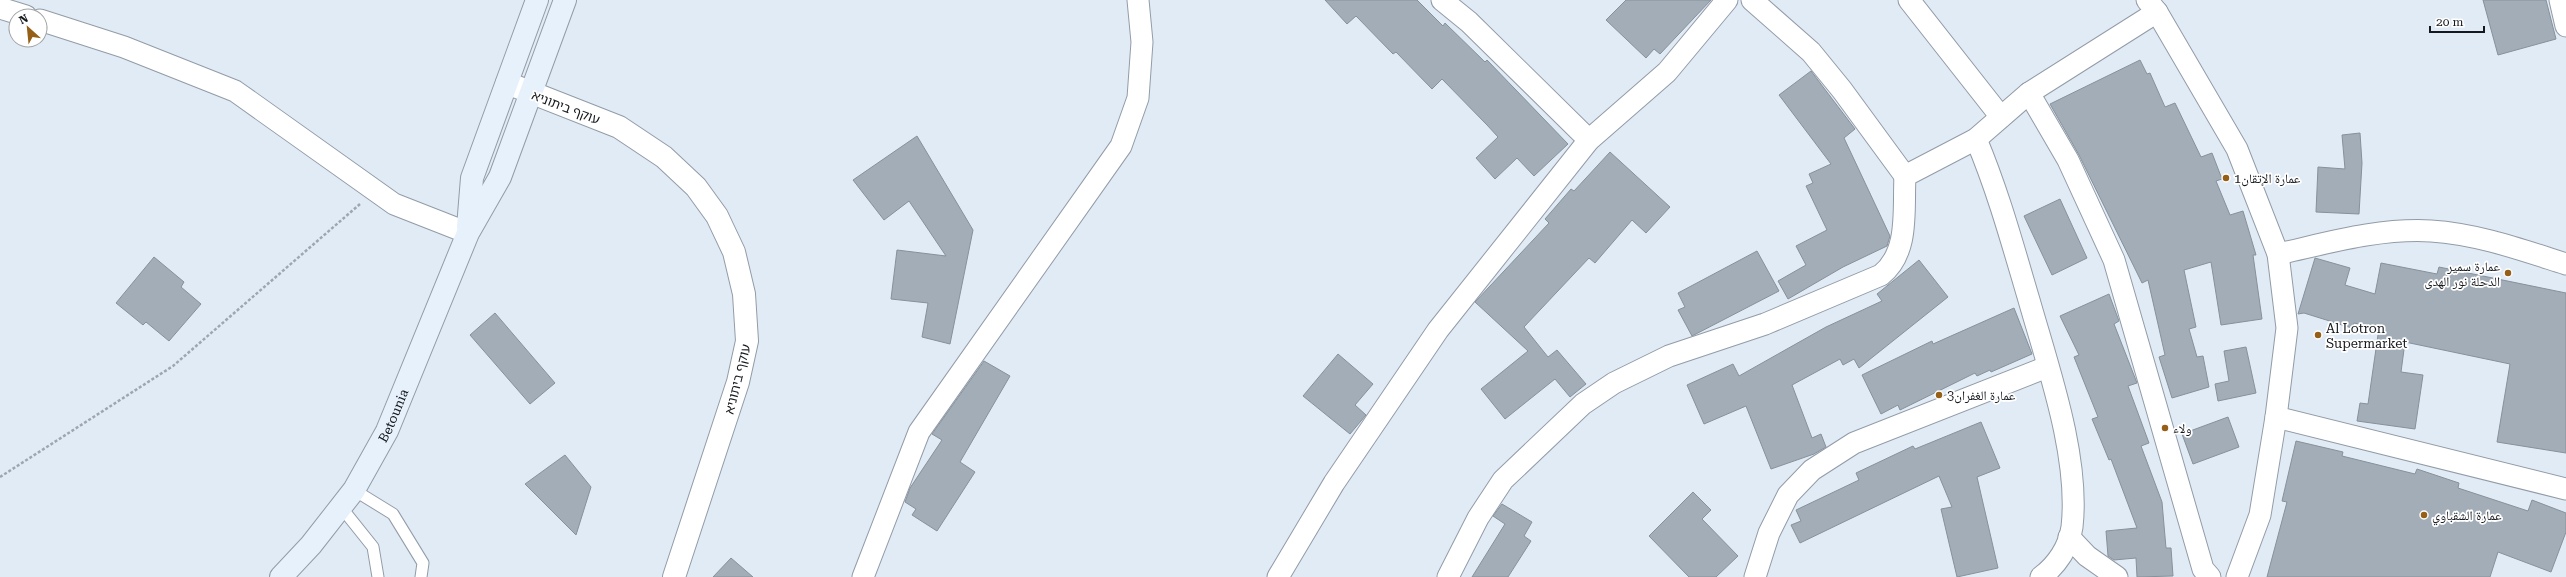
<svg xmlns="http://www.w3.org/2000/svg" width="2566" height="577" font-family="'Roboto Serif','Noto Naskh Arabic','Noto Sans Hebrew',serif">
  <style>
    .building { fill: #a2adb8; stroke: #86919b }
    .lines { fill: none; stroke-linecap: round; stroke-linejoin: round }
    .service-casing { stroke: #929ca7; stroke-width: 13 }
    .minor-casing { stroke: #929ca7; stroke-width: 23 }
    .tertiary-casing { stroke: #929ca7; stroke-width: 24 }
    .secondary-casing { stroke: #929ca7; stroke-width: 24 }
    .path { stroke: #9ea6af; stroke-width: 2.5; stroke-dasharray: 3 2; stroke-linecap: butt }
    .service { stroke: #fff; stroke-width: 11 }
    .minor { stroke: #fff; stroke-width: 21 }
    .tertiary { stroke: #fff; stroke-width: 22 }
    .secondary { stroke: #e7f1fb; stroke-width: 22 }
    .poi-dot { fill: #955f17; stroke: #fff; stroke-width: 1.5 }
    .labels { text-anchor: middle; stroke-width: 3.5; stroke-linejoin: round; paint-order: stroke }
    .street-label { font-size: 13px; fill: #15181c; stroke: #fff }
    .poi-label { font-size: 13px; fill: #15181c; stroke: #fff; text-anchor: start }
  </style>
  <rect width="100%" height="100%" fill="#e0ebf6"/>
  <!-- building -->
  <g class="building">
    <path d="M 1325,0 L 1417,0 L 1443,26 L 1445,23 L 1485,62 L 1487,60 L 1568,144 L 1534,176 L 1517,158 L 1495,179 L 1476,158 L 1498,137 L 1487,125 L 1442,79 L 1432,89 L 1396,52 L 1393,54 L 1356,16 L 1347,24 Z"/>
    <path d="M 1626,0 L 1711,0 L 1660,54 L 1654,49 L 1646,58 L 1606,20 Z"/>
    <path d="M 2483,0 L 2546,0 L 2556,39 L 2498,55 Z"/>
    <path d="M 2140,60 L 2147,74 L 2150,73 L 2165,107 L 2175,103 L 2201,157 L 2212,153 L 2222,179 L 2216,181 L 2230,215 L 2243,211 L 2256,255 L 2253,255 L 2262,319 L 2221,325 L 2211,262 L 2184,270 L 2196,327 L 2189,329 L 2197,357 L 2203,356 L 2209,387 L 2172,398 L 2159,357 L 2165,355 L 2148,280 L 2142,283 L 2079,155 L 2050,104 Z"/>
    <path d="M 1811,71 L 1855,129 L 1844,138 L 1890,236 L 1887,246 L 1843,267 L 1788,299 L 1778,281 L 1806,265 L 1796,246 L 1827,230 L 1806,186 L 1813,183 L 1809,174 L 1831,164 L 1779,95 Z"/>
    <path d="M 2360,133 L 2362,163 L 2359,214 L 2316,212 L 2318,167 L 2345,169 L 2342,135 Z"/>
    <path d="M 917,136 L 973,230 L 950,344 L 922,337 L 928,303 L 891,299 L 897,250 L 946,256 L 909,201 L 884,220 L 853,180 Z"/>
    <path d="M 1610,152 L 1670,207 L 1646,233 L 1632,220 L 1595,263 L 1589,258 L 1524,327 L 1548,357 L 1557,350 L 1586,384 L 1570,397 L 1555,379 L 1505,419 L 1481,389 L 1528,351 L 1475,302 L 1549,223 L 1545,219 L 1571,189 L 1574,191 Z"/>
    <path d="M 2060,199 L 2087,258 L 2052,275 L 2024,216 Z"/>
    <path d="M 1757,251 L 1779,291 L 1692,336 L 1678,310 L 1685,307 L 1678,293 Z"/>
    <path d="M 154,257 L 184,282 L 181,287 L 201,304 L 169,341 L 146,322 L 143,325 L 116,303 Z"/>
    <path d="M 2315,258 L 2350,268 L 2345,285 L 2375,294 L 2381,263 L 2437,274 L 2439,267 L 2566,293 L 2566,453 L 2497,442 L 2510,364 L 2405,342 L 2401,372 L 2423,375 L 2415,429 L 2357,421 L 2360,403 L 2368,404 L 2379,328 L 2354,323 L 2352,328 L 2304,313 L 2298,314 Z"/>
    <path d="M 1919,260 L 1948,297 L 1859,368 L 1854,359 L 1843,365 L 1840,359 L 1792,385 L 1812,438 L 1821,434 L 1826,447 L 1814,454 L 1771,469 L 1746,406 L 1704,424 L 1687,385 L 1733,364 L 1739,376 L 1826,327 L 1882,301 L 1877,294 Z"/>
    <path d="M 2109,294 L 2119,321 L 2114,324 L 2137,383 L 2128,386 L 2149,443 L 2141,446 L 2162,502 L 2166,548 L 2171,548 L 2173,576 L 2137,577 L 2136,558 L 2114,560 L 2108,556 L 2106,531 L 2137,528 L 2111,459 L 2109,460 L 2092,419 L 2098,417 L 2074,357 L 2079,355 L 2060,316 Z"/>
    <path d="M 2014,308 L 2032,354 L 1991,372 L 1990,370 L 1977,376 L 1975,373 L 1900,410 L 1898,405 L 1881,414 L 1862,375 L 1932,341 L 1933,344 Z"/>
    <path d="M 495,313 L 555,383 L 530,404 L 470,335 Z"/>
    <path d="M 2246,347 L 2256,393 L 2218,401 L 2215,384 L 2229,381 L 2224,351 Z"/>
    <path d="M 1338,354 L 1373,384 L 1355,405 L 1366,415 L 1350,434 L 1303,396 Z"/>
    <path d="M 984,361 L 1010,376 L 960,462 L 975,472 L 937,531 L 912,515 L 916,509 L 905,502 L 910,488 L 942,440 L 932,434 Z"/>
    <path d="M 2228,417 L 2239,447 L 2193,464 L 2182,434 Z"/>
    <path d="M 1981,422 L 2000,468 L 1977,477 L 1998,568 L 1957,577 L 1941,509 L 1952,507 L 1939,476 L 1800,543 L 1791,525 L 1801,521 L 1796,510 L 1859,480 L 1856,473 L 1913,446 L 1915,449 Z"/>
    <path d="M 2296,441 L 2343,452 L 2342,456 L 2415,474 L 2417,469 L 2459,483 L 2458,488 L 2528,511 L 2532,500 L 2566,513 L 2566,532 L 2551,572 L 2498,552 L 2490,577 L 2267,577 L 2287,502 L 2282,501 Z"/>
    <path d="M 565,455 L 591,487 L 576,535 L 525,484 Z"/>
    <path d="M 1693,492 L 1711,510 L 1702,519 L 1738,556 L 1716,577 L 1689,577 L 1649,536 Z"/>
    <path d="M 1502,504 L 1532,522 L 1524,536 L 1531,541 L 1508,577 L 1472,577 L 1505,524 L 1493,516 Z"/>
    <path d="M 731,558 L 753,577 L 713,577 Z"/>
  </g>
  <g class="lines">
    <!-- service casing -->
    <g class="service-casing">
      <g id="service">
        <path d="M 354,490 L 393,514 L 423,563 L 421,577"/>
        <path d="M 341,507 L 373,547 L 378,577"/>
      </g>
    </g>
    <!-- minor casing -->
    <g class="minor-casing">
      <g id="minor">
        <path d="M 1442,0 L 1469,22 L 1589,140"/>
        <path d="M 1752,0 L 1811,52 L 1842,90 L 1905,176"/>
        <path d="M 1909,0 L 2001,117"/>
        <path d="M 2147,0 L 2157,12 L 2237,149 L 2278,254 L 2287,328 L 2276,417 L 2260,515 L 2237,577"/>
        <path d="M 2560,0 L 2566,26"/>
        <path d="M 0,8 L 26,16"/>
        <path d="M 40,20 L 124,47 L 235,91 L 394,204 L 468,233"/>
        <path d="M 2029,93 L 2068,160 L 2114,260 L 2203,569 L 2210,577"/>
        <path d="M 1976,139 C 1998,191 2013,246 2029,300 C 2048,367 2080,457 2072,527 C 2069,547 2057,565 2041,577"/>
        <path d="M 2278,254 C 2328,243 2379,228 2431,231 C 2478,234 2522,250 2566,264"/>
        <path d="M 2276,417 L 2566,489"/>
        <path d="M 2069,537 L 2087,556 L 2117,577"/>
        <path d="M 863,577 L 919,432 L 1121,146 L 1138,98 L 1142,42 L 1138,0"/>
        <path d="M 1278,577 L 1334,483 L 1438,330 L 1589,140 L 1667,72 L 1727,0"/>
        <path d="M 1448,577 L 1478,518 L 1503,480 L 1583,404 L 1614,383 L 1669,356 L 1765,324 L 1881,275 C 1910,252 1903,209 1905,176 L 1976,139 L 2029,93 L 2157,12"/>
        <path d="M 1755,577 L 1769,533 L 1788,495 L 1812,470 L 1854,443 L 2047,367"/>
      </g>
    </g>
    <!-- tertiary casing -->
    <g class="tertiary-casing">
      <path id="tertiary" d="M 507,83 L 619,127 L 664,157 L 696,187 L 717,216 L 734,252 L 744,294 L 747,341 L 738,382 L 674,577"/>
    </g>
    <!-- secondary casing -->
    <g class="secondary-casing">
      <g id="secondary">
        <path d="M 468,227 L 472,178 L 537,0"/>
        <path id="s1" d="M 281,577 L 311,545 L 354,490 L 387,431 L 468,233 L 500,177 L 565,0"/>
      </g>
    </g>
    <!-- path -->
    <path class="path" d="M 0,477 L 173,366 L 360,204"/>
    <!-- service -->
    <use href="#service" class="service"/>
    <!-- minor -->
    <use href="#minor" class="minor"/>
    <!-- tertiary -->
    <use href="#tertiary" class="tertiary"/>
    <!-- secondary -->
    <use href="#secondary" class="secondary"/>
  </g>
  <!-- markers -->
  <g class="poi-dot">
    <circle cx="2226" cy="178" r="4"/>
    <circle cx="2508" cy="273" r="4"/>
    <circle cx="2318" cy="335" r="4"/>
    <circle cx="1939" cy="395" r="4"/>
    <circle cx="2165" cy="428" r="4"/>
    <circle cx="2424" cy="515" r="4"/>
  </g>
  <g class="labels">
    <!-- street labels -->
    <g class="street-label">
      <text transform="translate(566 107) rotate(21)" y="5">עוקף ביתוניא</text>
      <text transform="translate(737 379) rotate(-76)" y="5">עוקף ביתוניא</text>
      <text dy="5" stroke="none"><textPath href="#s1" startOffset="198">Betounia</textPath></text>
    </g>
    <!-- poi labels -->
    <g class="poi-label">
      <text x="2234" y="183">عمارة الإتقان1</text>
      <text x="2500" y="271" text-anchor="end">عمارة سمير<tspan x="2500" dy="15">الدحلة نور الهدى</tspan></text>
      <text x="2326" y="333">Al Lotron<tspan x="2326" dy="15">Supermarket</tspan></text>
      <text x="1947" y="400">عمارة الغفران3</text>
      <text x="2173" y="433">ولاء</text>
      <text x="2432" y="520">عمارة الشقباوي</text>
    </g>
  </g>
  <!-- north arrow -->
  <g transform="translate(28 28) rotate(333)"><circle r="19" fill="#ffffff" stroke="#a1a3a4"/>
  <path d="M0-3L7 15L0 10L-7 15Z" fill="#955f17"/>
  <text y="-6" font-size="11" font-weight="bold" text-anchor="middle" fill="#15181c">N</text>
  </g>
  <!-- scale -->
  <path d="M2430 26v6h54v-6" fill="none" stroke="#15181c" stroke-width="2"/>
  <text x="2436" y="26" font-size="12" fill="#15181c" stroke="#ffffff" stroke-width="3" paint-order="stroke">20 m</text>
</svg>
